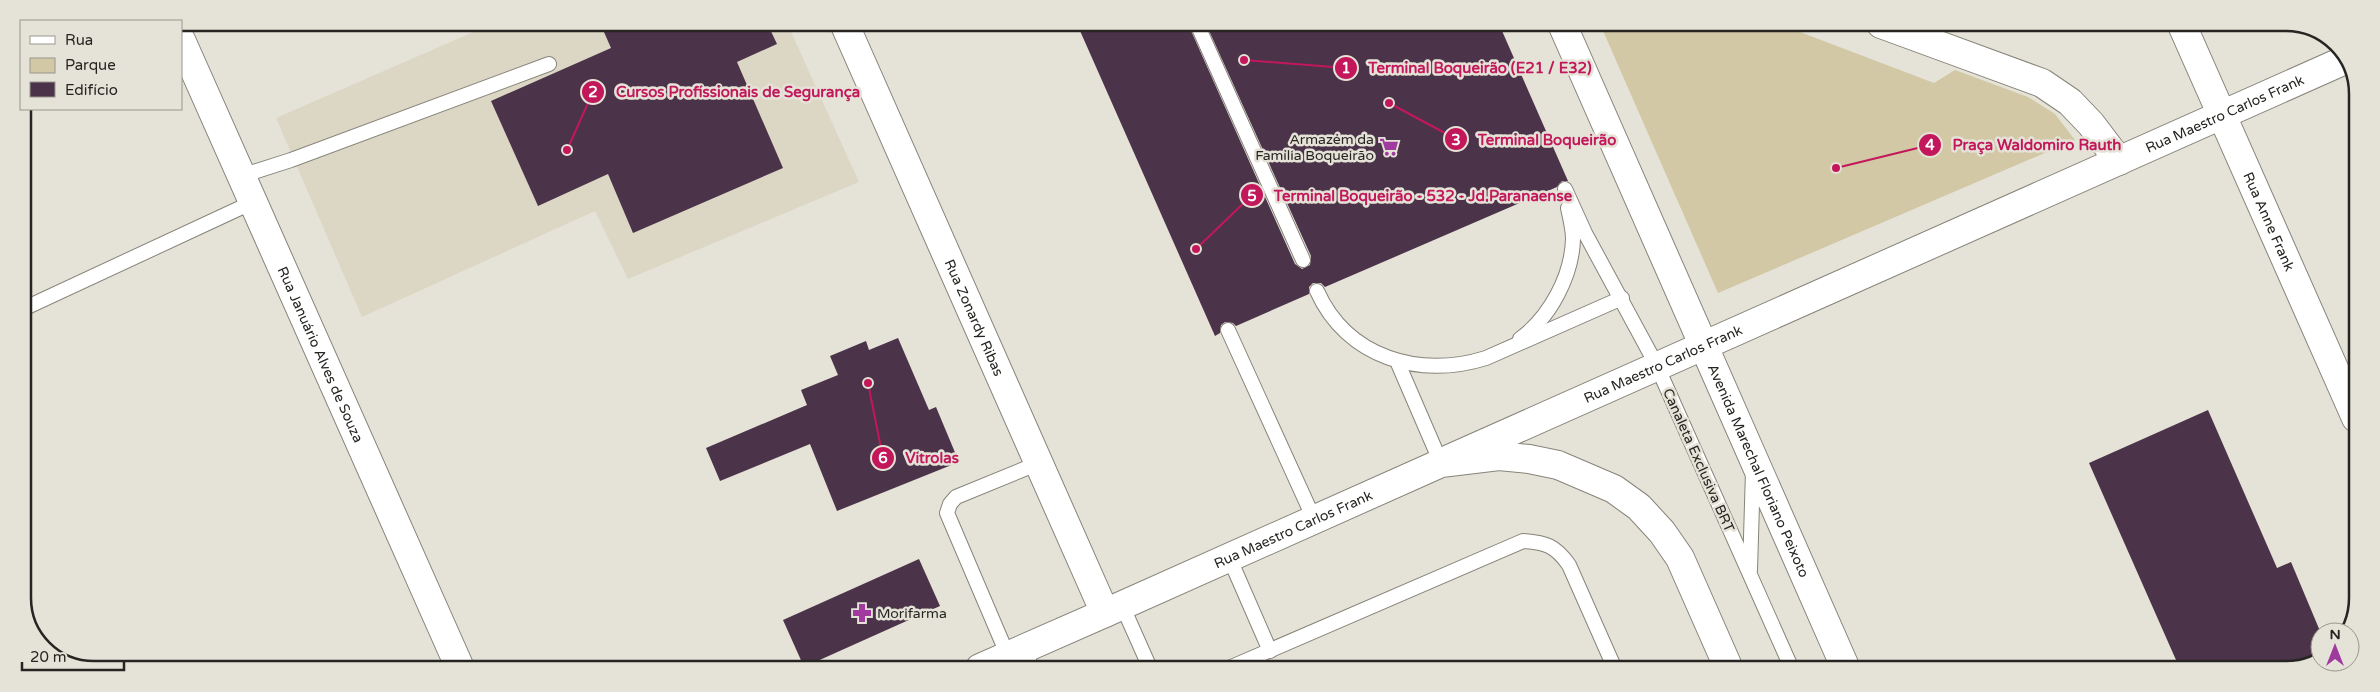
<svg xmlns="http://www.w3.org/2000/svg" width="2380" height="692" font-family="'Varela Round',sans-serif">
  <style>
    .built { fill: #dcd7c5 }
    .green { fill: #d2c8a5 }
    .building { fill: #4b334a }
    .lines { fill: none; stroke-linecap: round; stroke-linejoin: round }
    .lane-casing { stroke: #87847a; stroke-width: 16 }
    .street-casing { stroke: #87847a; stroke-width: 30 }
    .secondary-casing { stroke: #87847a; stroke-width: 30 }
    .primary-casing { stroke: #87847a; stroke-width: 30 }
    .lane { stroke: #fff; stroke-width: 14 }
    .street { stroke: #fff; stroke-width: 28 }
    .secondary { stroke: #fff; stroke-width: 28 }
    .primary { stroke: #fff; stroke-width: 28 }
    .labels { text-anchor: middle; stroke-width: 5; stroke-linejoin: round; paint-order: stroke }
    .street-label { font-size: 14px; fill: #262521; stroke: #e5e2d7 }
    .poi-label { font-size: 14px; fill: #262521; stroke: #e5e2d7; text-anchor: end }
    .rim { fill: none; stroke: #262521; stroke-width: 2.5 }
    .leader { fill: none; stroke: #c2185b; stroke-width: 2 }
    .callout-dot { fill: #c2185b; stroke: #e5e2d7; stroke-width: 2 }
    .mark-label { font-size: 15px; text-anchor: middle; font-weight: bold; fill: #fff }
    .callout-label { font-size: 15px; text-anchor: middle; font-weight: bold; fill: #c2185b; stroke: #e5e2d7; stroke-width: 5; stroke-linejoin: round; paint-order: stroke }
  </style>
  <rect width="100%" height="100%" fill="#e5e2d7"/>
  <!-- built -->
  <path class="built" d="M 494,23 L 787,23 L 859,182 L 628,279 L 595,211 L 362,317 L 276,118 Z"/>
  <!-- green -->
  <path class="green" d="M 1600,24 L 1779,24 L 1934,83 L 1955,70 L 2028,97 L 2055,114 L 2075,140 L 1718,293 Z"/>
  <!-- building -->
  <g class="building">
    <path d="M 600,23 L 767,23 L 777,44 L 737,62 L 783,168 L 633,233 L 608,174 L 538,206 L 491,101 L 611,48 Z"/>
    <path d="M 1077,24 L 1188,24 L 1295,264 L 1302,269 L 1310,265 L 1311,256 L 1206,24 L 1499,24 L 1568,181 L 1562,181 L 1557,187 L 1325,287 L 1321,283 L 1313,283 L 1309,287 L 1309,294 L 1236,326 L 1233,323 L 1225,322 L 1221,325 L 1220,333 L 1215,336 Z"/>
    <path d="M 898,338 L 929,410 L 936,407 L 959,462 L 837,511 L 810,444 L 720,481 L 706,448 L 807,405 L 801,390 L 838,375 L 830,356 L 866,341 L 869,350 Z"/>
    <path d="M 2208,410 L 2277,568 L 2291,562 L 2320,631 L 2320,658 L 2286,670 L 2180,669 L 2089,463 Z"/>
    <path d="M 919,559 L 940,606 L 804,667 L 783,620 Z"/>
  </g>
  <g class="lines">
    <!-- lane casing -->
    <g class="lane-casing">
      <g id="lane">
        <path d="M 1197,24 L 1303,260"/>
        <path d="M 241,176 L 291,160 L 549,64"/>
        <path d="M 1565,189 L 1585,233 L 1657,366 L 1792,669"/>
        <path d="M 1317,291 C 1347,358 1420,379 1486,358 L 1622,298"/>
        <path d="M 23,309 L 253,202"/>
        <path d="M 1228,330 L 1314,519"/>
        <path d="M 1520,339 C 1550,317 1572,276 1573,239 C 1573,229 1570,217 1568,208"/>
        <path d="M 1397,361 L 1441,463"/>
        <path d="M 1229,557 L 1270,651"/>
        <path d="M 1750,570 L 1753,471"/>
        <path d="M 1122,605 L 1150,668"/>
        <path d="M 1024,649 L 1032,668"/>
        <path d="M 1008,656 L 947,513 L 950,504 L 956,497 L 1039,463"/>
        <path d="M 1229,668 L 1523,541 C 1546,543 1555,545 1569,565 L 1615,669"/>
      </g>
    </g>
    <!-- street casing -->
    <g class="street-casing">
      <path id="street" d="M 1881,24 L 2042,83 L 2070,102 L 2091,124 L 2119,161"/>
    </g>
    <!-- secondary casing -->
    <g class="secondary-casing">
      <g id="secondary">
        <path id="s1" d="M 2182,25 L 2356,418"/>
        <path id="s2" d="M 181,40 L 460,668"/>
        <path id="s3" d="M 1449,459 L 2345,60"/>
        <path d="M 980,668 L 1105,613"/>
      </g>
    </g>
    <!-- primary casing -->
    <g class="primary-casing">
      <g id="primary">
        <path id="s4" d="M 844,23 L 1105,613 L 1441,463 L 1499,456 L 1529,459 L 1558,465 L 1614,489 L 1639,507 L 1662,532 L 1680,558 L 1729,669"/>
        <path id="s5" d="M 1562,24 L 1846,669"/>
      </g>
    </g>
    <!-- lane -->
    <use href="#lane" class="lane"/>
    <!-- street -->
    <use href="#street" class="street"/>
    <!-- secondary -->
    <use href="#secondary" class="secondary"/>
    <!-- primary -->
    <use href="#primary" class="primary"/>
  </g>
  <!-- icons -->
  <defs>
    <g id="supermarket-bare" transform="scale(1.5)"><path d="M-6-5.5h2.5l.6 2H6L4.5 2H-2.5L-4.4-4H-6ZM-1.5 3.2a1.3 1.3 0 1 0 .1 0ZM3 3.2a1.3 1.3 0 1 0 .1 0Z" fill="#a03a9f" stroke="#e5e2d7" stroke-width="2.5" paint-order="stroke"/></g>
    <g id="pharmacy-bare" transform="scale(1.5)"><path d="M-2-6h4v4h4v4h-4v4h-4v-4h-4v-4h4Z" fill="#a03a9f" stroke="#e5e2d7" stroke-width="2.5" paint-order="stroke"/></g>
  </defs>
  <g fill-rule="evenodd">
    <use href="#supermarket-bare" x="1389" y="147"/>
    <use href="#pharmacy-bare" x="862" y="613"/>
  </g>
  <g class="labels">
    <!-- street labels -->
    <g class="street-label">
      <text dy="5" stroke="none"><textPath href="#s3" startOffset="849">Rua Maestro Carlos Frank</textPath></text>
      <text dy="5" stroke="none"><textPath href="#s1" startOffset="215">Rua Anne Frank</textPath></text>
      <text dy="5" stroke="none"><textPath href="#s4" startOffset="322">Rua Zonardy Ribas</textPath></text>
      <text dy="5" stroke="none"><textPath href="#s2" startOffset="344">Rua Januário Alves de Souza</textPath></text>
      <text dy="5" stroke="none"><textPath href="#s3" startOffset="234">Rua Maestro Carlos Frank</textPath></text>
      <text transform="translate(1699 460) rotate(66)" y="5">Canaleta Exclusiva BRT</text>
      <text dy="5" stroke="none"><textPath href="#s5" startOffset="488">Avenida Marechal Floriano Peixoto</textPath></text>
      <text dy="5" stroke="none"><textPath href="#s4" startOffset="851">Rua Maestro Carlos Frank</textPath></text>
    </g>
    <!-- poi labels -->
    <g class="poi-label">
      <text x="1374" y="144">Armazém da<tspan x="1374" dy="16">Família Boqueirão</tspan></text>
      <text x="877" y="618" text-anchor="start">Morifarma</text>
    </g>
  </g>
  <!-- crop -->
  <path d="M0 0H2380V692H0ZM94 31H2286A63 63 0 0 1 2349 94V598A63 63 0 0 1 2286 661H94A63 63 0 0 1 31 598V94A63 63 0 0 1 94 31Z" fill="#e5e2d7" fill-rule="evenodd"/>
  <path class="rim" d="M94 31H2286A63 63 0 0 1 2349 94V598A63 63 0 0 1 2286 661H94A63 63 0 0 1 31 598V94A63 63 0 0 1 94 31Z"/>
  <!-- callouts -->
  <path class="leader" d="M1244 60L1346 68M567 150L593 92M1389 103L1456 139M1836 168L1930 145M1196 249L1252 195M868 383L883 458"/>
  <g class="callout-dot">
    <circle cx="1244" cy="60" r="5"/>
    <circle cx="567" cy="150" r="5"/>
    <circle cx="1389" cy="103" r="5"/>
    <circle cx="1836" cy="168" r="5"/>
    <circle cx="1196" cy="249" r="5"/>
    <circle cx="868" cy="383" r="5"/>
    <circle cx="1346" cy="68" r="12"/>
    <circle cx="593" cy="92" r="12"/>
    <circle cx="1456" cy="139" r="12"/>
    <circle cx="1930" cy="145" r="12"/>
    <circle cx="1252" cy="195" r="12"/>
    <circle cx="883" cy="458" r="12"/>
  </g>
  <g class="mark-label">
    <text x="1346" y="73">1</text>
    <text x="593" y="97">2</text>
    <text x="1456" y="145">3</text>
    <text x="1930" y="150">4</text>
    <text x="1252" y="201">5</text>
    <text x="883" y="463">6</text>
  </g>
  <g class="callout-label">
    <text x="1480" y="73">Terminal Boqueirão (E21 / E32)</text>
    <text x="738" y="97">Cursos Profissionais de Segurança</text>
    <text x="1547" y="145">Terminal Boqueirão</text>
    <text x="2037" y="150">Praça Waldomiro Rauth</text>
    <text x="1423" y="201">Terminal Boqueirão - 532 - Jd.Paranaense</text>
    <text x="932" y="463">Vitrolas</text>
  </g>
  <!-- legend -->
  <rect x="20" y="20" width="162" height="90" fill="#e5e2d7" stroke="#99968e"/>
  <rect x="30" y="36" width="25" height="8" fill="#ffffff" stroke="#99968e"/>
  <text x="65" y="45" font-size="15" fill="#262521">Rua</text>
  <rect x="30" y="58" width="25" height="15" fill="#d2c8a5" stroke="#99968e"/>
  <text x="65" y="70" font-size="15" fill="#262521">Parque</text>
  <rect x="30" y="82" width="25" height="15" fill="#4b334a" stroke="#99968e"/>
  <text x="65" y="95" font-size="15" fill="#262521">Edifício</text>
  <!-- north arrow -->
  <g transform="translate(2335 647)"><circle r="24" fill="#e5e2d7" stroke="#99968e"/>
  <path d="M0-4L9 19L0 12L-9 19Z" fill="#a03a9f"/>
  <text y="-8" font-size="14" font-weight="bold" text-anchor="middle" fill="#262521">N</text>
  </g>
  <!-- scale -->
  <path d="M22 662v8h102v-8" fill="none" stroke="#262521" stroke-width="2.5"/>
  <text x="30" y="662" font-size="15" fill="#262521" stroke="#e5e2d7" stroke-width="4" paint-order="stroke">20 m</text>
</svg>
